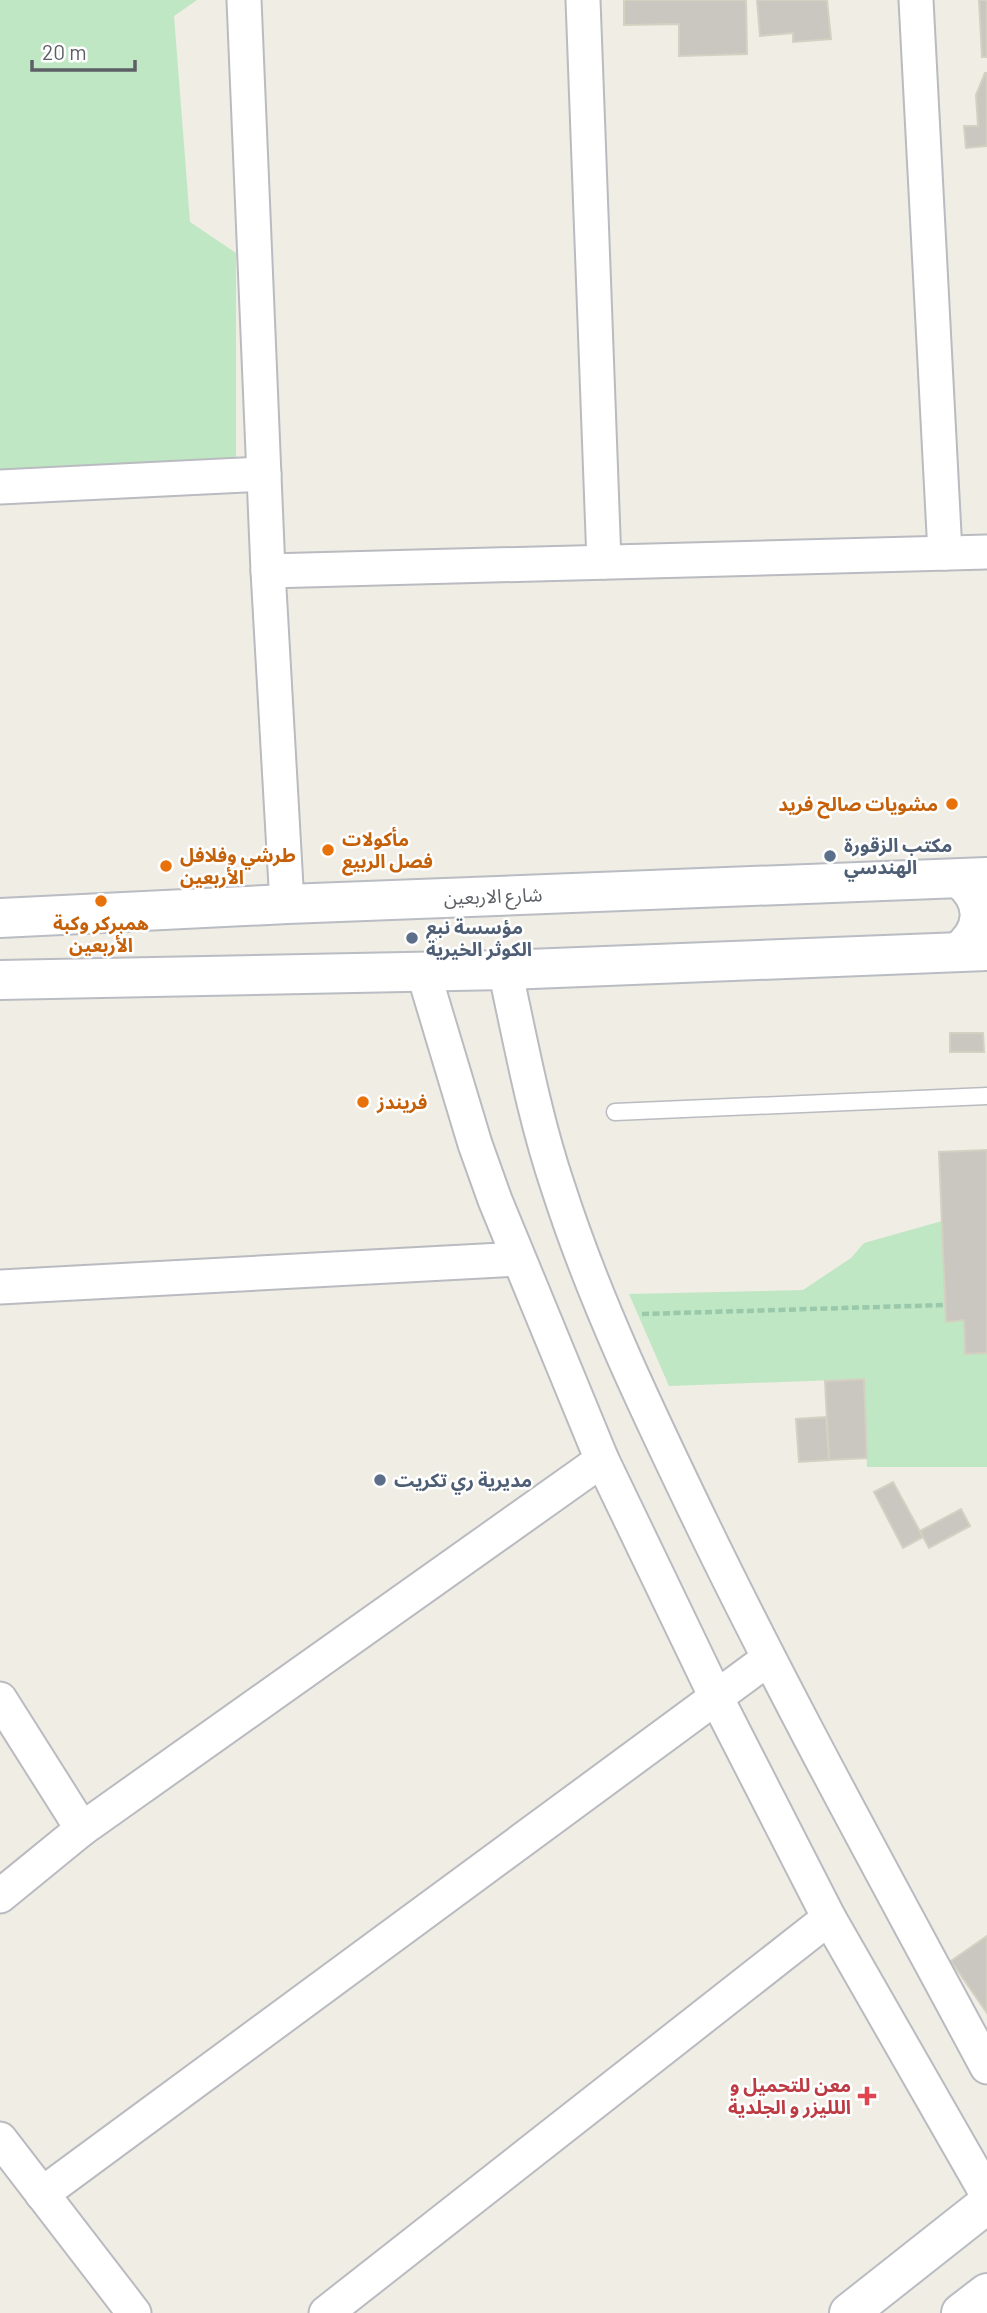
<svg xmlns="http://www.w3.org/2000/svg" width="987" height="2313" font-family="Barlow,'Noto Sans Arabic',sans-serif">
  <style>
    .green { fill: #c0e7c3 }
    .building { fill: #cac7c1; stroke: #d4d0c2; stroke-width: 2 }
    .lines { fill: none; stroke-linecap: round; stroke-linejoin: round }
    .service-casing { stroke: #b9bbc0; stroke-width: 19 }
    .minor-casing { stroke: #b9bbc0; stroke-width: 37 }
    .secondary-casing { stroke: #b9bcc2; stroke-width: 42 }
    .path { stroke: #99c8ab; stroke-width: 4.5; stroke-dasharray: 7 3.5; stroke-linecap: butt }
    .service { stroke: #fff; stroke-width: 16 }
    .minor { stroke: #fff; stroke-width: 33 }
    .secondary { stroke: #fff; stroke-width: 38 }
    .food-dot { fill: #e8710a; stroke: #fff; stroke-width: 2.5 }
    .service-dot { fill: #5c6f8a; stroke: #fff; stroke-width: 2.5 }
    .health-dot { fill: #e0444e; stroke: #fff; stroke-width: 2.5 }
    .labels { text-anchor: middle; stroke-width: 5; stroke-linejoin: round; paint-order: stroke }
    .food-label { font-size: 19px; font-weight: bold; fill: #c56008; stroke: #fff; text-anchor: start }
    .service-label { font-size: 19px; font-weight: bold; fill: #4e5e75; stroke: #fff; text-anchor: start }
    .street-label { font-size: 19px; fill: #5c5f65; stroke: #fff }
    .health-label { font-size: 19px; font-weight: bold; fill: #be3a42; stroke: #fff; text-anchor: end }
  </style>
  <rect width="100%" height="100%" fill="#efede4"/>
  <!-- green -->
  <g class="green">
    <path d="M 0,0 L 197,0 L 174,16 L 190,222 L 236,253 L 236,466 L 0,478 Z"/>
    <path d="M 942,1221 L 947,1321 L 964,1320 L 965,1353 L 987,1353 L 987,1467 L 867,1467 L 863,1379 L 669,1386 L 629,1294 L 803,1290 L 851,1258 L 864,1243 Z"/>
  </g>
  <!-- building -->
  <g class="building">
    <path d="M 624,0 L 746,0 L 747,54 L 679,56 L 679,24 L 624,25 Z"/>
    <path d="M 757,0 L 827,0 L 831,39 L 793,42 L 793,33 L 760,36 Z"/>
    <path d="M 979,0 L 987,0 L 987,57 L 982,57 Z"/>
    <path d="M 985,73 L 987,73 L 987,146 L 966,148 L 964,126 L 978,126 L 976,95 Z"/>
    <path d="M 950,1033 L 983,1033 L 984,1052 L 950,1052 Z"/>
    <path d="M 987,1150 L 987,1353 L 965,1354 L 964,1320 L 946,1322 L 939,1152 Z"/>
    <path d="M 864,1379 L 867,1458 L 829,1460 L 825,1381 Z"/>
    <path d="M 826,1417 L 829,1460 L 799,1462 L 796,1419 Z"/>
    <path d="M 893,1482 L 923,1537 L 903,1548 L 874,1492 Z"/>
    <path d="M 961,1509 L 970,1526 L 929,1548 L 920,1531 Z"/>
    <path d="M 987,1936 L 987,2013 L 951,1961 Z"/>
  </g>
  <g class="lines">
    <!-- service casing -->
    <g class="service-casing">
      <path id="service" d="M 615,1112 L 987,1096"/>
    </g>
    <!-- minor casing -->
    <g class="minor-casing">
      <g id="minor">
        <path d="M 244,0 L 268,571 L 287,904"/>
        <path d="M 583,0 L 604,562"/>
        <path d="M 916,0 L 945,553"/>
        <path d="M 0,487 L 264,474"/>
        <path d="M 268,571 L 987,552"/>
        <path d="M 505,970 C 521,1043 534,1116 558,1187 C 595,1302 648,1412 700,1520 C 790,1706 890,1886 987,2067"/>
        <path d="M 423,971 L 475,1144 L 495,1200 L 602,1460 L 716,1697 L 829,1918 L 987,2194"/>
        <path d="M 0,1287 L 518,1259"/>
        <path d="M 0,1699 L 82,1829"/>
        <path d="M 0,1896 L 82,1829 L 602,1460"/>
        <path d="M 0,2139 L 134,2313"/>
        <path d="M 42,2194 L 768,1659"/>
        <path d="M 326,2313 L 829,1918"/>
      </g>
    </g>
    <!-- secondary casing -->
    <g class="secondary-casing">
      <g id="secondary">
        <path d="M 0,918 L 287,904 L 987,877"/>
        <path d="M 958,952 C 986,931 987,901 960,879"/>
        <path d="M 0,980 L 505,970 L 987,951"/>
        <path d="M 849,2313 L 987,2204"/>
        <path d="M 961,2313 L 987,2293"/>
      </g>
    </g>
    <!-- path -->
    <path class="path" d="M 642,1314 L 945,1305"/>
    <!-- service -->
    <use href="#service" class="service"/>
    <!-- minor -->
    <use href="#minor" class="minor"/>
    <!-- secondary -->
    <use href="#secondary" class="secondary"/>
  </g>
  <!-- markers -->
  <g class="food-dot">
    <circle cx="952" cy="804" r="7"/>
    <circle cx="328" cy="850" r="7"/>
    <circle cx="166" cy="866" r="7"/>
    <circle cx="101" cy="901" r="7"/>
    <circle cx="363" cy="1102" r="7"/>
  </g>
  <g class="service-dot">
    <circle cx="830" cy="856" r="7"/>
    <circle cx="412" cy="938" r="7"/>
    <circle cx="380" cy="1480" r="7"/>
  </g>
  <path class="health-dot" d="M863.5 2085.5h7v7h7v7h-7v7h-7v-7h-7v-7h7z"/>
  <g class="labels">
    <!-- food labels -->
    <g class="food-label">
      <text x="938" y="811" text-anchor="end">مشويات صالح فريد</text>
      <text x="342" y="846">مأكولات<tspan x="342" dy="22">فصل الربيع</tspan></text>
      <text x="180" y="862">طرشي وفلافل<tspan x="180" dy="22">الأربعين</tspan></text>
      <text x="101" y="930" text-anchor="middle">همبركر وكبة<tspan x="101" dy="22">الأربعين</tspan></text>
      <text x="377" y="1109">فريندز</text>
    </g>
    <!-- service labels -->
    <g class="service-label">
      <text x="844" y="852">مكتب الزقورة<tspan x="844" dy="22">الهندسي</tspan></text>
      <text x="426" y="934">مؤسسة نبع<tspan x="426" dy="22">الكوثر الخيرية</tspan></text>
      <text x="394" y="1487">مديرية ري تكريت</text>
    </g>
    <!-- street labels -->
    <g class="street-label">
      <text transform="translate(493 896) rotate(-2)" y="7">شارع الاربعين</text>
    </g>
    <!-- health labels -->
    <g class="health-label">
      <text x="851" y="2092">معن للتحميل و<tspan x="851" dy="22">اللليزر و الجلدية</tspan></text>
    </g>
  </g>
  <!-- scale -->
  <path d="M32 60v10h103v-10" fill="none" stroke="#5c5f65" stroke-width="3.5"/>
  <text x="42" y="60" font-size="21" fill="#5c5f65" stroke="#ffffff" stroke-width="5" paint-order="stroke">20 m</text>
</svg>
